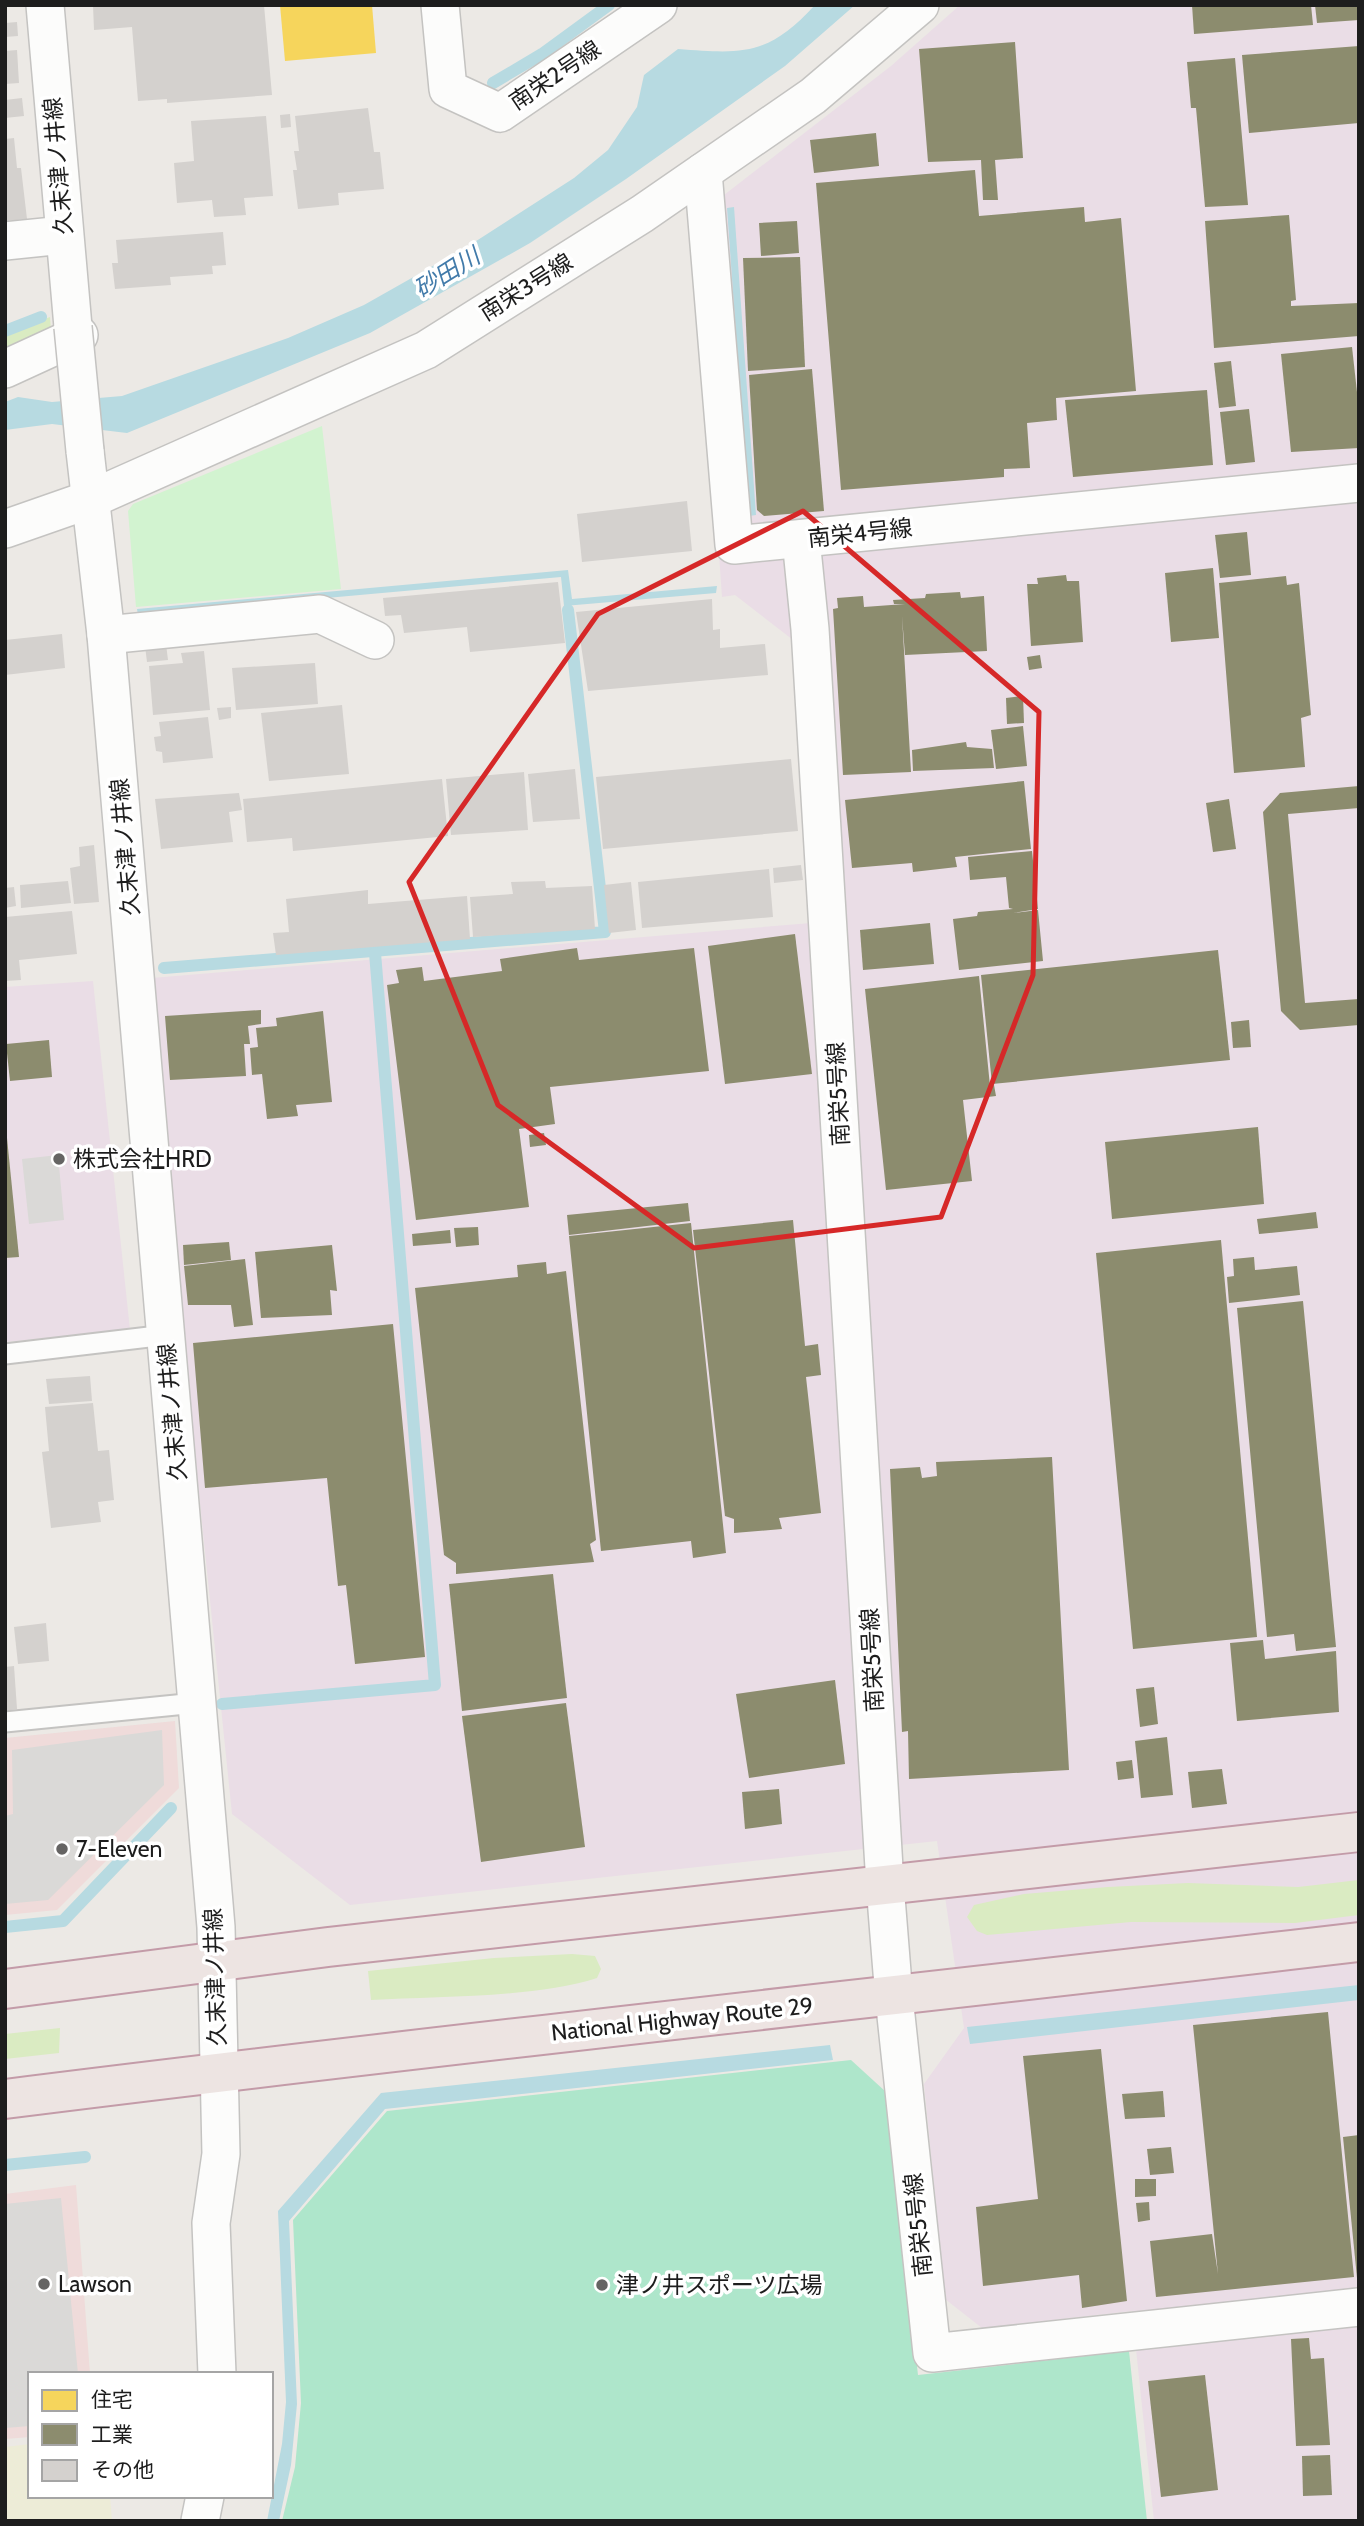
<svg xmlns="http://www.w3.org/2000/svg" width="1364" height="2526" font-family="Cabin,'Noto Sans JP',sans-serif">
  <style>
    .commercial { fill: #efdbda }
    .industrial { fill: #eadde6 }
    .farmland { fill: #edecd7 }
    .grass { fill: #daebc2 }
    .park { fill: #d2f3d0 }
    .pitch { fill: #aee6cb }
    .parking { fill: #dad9d7 }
    .water { fill: #b7dae1 }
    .homes { fill: #f6d55c }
    .industry { fill: #8c8c6e }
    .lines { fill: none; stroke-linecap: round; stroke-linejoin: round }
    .stream { stroke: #b7dae1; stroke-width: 12 }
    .building { fill: #d4d1ce }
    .service-casing { stroke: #c4c3c1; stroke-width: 23 }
    .minor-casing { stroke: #c4c3c1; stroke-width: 40 }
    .trunk-casing { stroke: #c39ba8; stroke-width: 42 }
    .service { stroke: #fcfcfb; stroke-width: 19 }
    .minor { stroke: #fcfcfb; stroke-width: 37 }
    .trunk { stroke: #ede4e2; stroke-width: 38 }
    .minor-bridge-casing { stroke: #c4c3c1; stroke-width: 40; stroke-linecap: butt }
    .minor-bridge { stroke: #fcfcfb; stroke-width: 37 }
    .marked { fill: none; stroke: #d62828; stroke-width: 5; stroke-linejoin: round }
    .poi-dot { fill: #656463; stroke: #fff; stroke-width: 2.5 }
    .labels { text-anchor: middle; stroke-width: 7; stroke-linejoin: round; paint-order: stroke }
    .street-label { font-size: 23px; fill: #1d1d1d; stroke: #fff }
    .poi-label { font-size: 23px; fill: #1d1d1d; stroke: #fff; text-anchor: start }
    .water-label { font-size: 24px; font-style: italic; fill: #427baa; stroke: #fff }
  </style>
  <rect width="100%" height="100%" fill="#ece9e5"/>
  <!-- commercial -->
  <g class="commercial">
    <path d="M 175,1721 L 179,1788 L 57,1910 L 5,1915 L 5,1738 Z"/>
    <path d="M 76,2185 L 90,2374 L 30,2374 L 30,2437 L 5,2439 L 5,2194 Z"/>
  </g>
  <!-- industrial -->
  <g class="industrial">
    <path d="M 960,5 L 1359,5 L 1359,2521 L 1154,2521 L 1132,2311 L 982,2328 L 945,2299 L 924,2084 L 964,2028 L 937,1841 L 350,1905 L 232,1814 L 190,1406 L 152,978 L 811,923 L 797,643 L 735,595 L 722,597 L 696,225 L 724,195 L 891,66 Z"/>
    <path d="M 93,981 L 130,1330 L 5,1342 L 5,987 Z"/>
  </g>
  <!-- farmland -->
  <path class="farmland" d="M 30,2444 L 30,2496 L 110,2496 L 112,2521 L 5,2521 L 5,2447 Z"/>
  <!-- grass -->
  <g class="grass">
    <path d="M 50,317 L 51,331 L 5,356 L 5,334 Z"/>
    <path d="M 1359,1880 L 1359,1915 L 1295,1923 L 1131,1922 L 987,1935 L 977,1931 L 967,1917 L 974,1905 L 1024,1894 L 1108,1887 L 1188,1883 L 1298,1887 Z"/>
    <path d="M 572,1954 L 595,1956 L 601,1969 L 597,1978 C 535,1998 438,1996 371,2000 L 368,1971 L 494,1958 Z"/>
    <path d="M 60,2028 L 59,2053 L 5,2059 L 5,2034 Z"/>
  </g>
  <!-- park -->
  <path class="park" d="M 322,426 L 341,589 L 136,607 L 128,511 L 133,504 Z"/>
  <!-- pitch -->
  <path class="pitch" d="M 851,2060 L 886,2092 L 918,2375 L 1129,2351 L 1147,2521 L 282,2521 L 295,2467 L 301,2403 L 293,2220 L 387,2111 Z"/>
  <!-- parking -->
  <g class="parking">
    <path d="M 58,1155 L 64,1220 L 29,1224 L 22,1159 Z"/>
    <path d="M 162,1730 L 164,1785 L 48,1900 L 5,1904 L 5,1816 L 13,1814 L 12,1750 Z"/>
    <path d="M 61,2198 L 78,2374 L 30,2374 L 30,2426 L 5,2428 L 5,2204 Z"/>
  </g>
  <!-- water -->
  <g class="water">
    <path d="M 815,5 L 855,5 L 785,66 L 626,179 L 530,243 L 370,333 L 127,433 L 52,424 L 5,430 L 5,402 L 18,397 L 52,402 L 122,396 L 288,338 L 364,305 L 470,245 L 574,178 L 608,150 L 637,107 L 644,75 L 678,49 C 744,54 768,56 815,5 Z"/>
    <path d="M 734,207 L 756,515 L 749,516 L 727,208 Z"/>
    <path d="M 568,570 L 572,599 L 717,586 L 716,593 L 564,606 L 561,577 L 138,615 L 137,609 Z"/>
    <path d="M 1359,1985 L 1359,2000 L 970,2044 L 967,2027 Z"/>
    <path d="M 830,2045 L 833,2060 L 385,2109 L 289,2221 L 297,2404 L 291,2465 L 279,2521 L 267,2521 L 282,2444 L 286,2402 L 278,2211 L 381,2093 Z"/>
  </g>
  <!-- homes -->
  <path class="homes" d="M 280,5 L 372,5 L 376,53 L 285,61 Z"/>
  <!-- industry -->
  <g class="industry">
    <path d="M 1192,5 L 1311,5 L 1313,25 L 1194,34 Z"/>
    <path d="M 1315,5 L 1359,5 L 1359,20 L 1317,23 Z"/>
    <path d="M 1015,42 L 1023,158 L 995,160 L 998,200 L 983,200 L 981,160 L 928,162 L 919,49 Z"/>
    <path d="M 1359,46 L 1359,123 L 1249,133 L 1242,55 Z"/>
    <path d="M 1235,58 L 1248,205 L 1205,207 L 1196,108 L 1191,108 L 1187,62 Z"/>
    <path d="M 876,133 L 879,166 L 814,173 L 810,140 Z"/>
    <path d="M 975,170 L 979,216 L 1084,207 L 1085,222 L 1121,218 L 1136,391 L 1056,398 L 1057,420 L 1027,423 L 1030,468 L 1004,469 L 1004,477 L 841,490 L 816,183 Z"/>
    <path d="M 1289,215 L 1296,300 L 1291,301 L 1291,306 L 1359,303 L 1359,336 L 1214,348 L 1205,221 Z"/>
    <path d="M 797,221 L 799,253 L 761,256 L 759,223 Z"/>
    <path d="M 800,257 L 805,367 L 748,371 L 743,258 Z"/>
    <path d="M 1352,347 L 1359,410 L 1359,448 L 1291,452 L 1281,354 Z"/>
    <path d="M 1231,361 L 1236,406 L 1219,408 L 1214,363 Z"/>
    <path d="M 812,369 L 824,511 L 764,516 L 757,510 L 749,375 Z"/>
    <path d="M 1207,390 L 1213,465 L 1073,477 L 1065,400 Z"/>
    <path d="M 1249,409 L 1255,462 L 1226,465 L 1220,412 Z"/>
    <path d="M 1247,532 L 1251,575 L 1220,578 L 1215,535 Z"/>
    <path d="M 1213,568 L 1219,638 L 1171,642 L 1165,573 Z"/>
    <path d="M 1066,575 L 1067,581 L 1079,581 L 1083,642 L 1031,646 L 1027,584 L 1038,584 L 1037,578 Z"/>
    <path d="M 1286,576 L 1287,585 L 1299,583 L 1311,715 L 1301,718 L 1305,767 L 1234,773 L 1219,583 Z"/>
    <path d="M 960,592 L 961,598 L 984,596 L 987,651 L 905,655 L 902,616 L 911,772 L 843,775 L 833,609 L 838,608 L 837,598 L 863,596 L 864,607 L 905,604 L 894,604 L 893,600 L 925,598 L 926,594 Z"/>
    <path d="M 1040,655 L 1042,668 L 1029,670 L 1027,657 Z"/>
    <path d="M 1023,696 L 1024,723 L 1007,724 L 1006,698 Z"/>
    <path d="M 1023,726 L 1027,766 L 996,769 L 991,730 Z"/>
    <path d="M 966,742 L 967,747 L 992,749 L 994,768 L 913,771 L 912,750 Z"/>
    <path d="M 1024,781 L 1031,849 L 955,857 L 957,867 L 913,872 L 912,863 L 852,868 L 845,800 Z"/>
    <path d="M 1359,786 L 1359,808 L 1288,814 L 1305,1003 L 1359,999 L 1359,1025 L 1300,1030 L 1281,1011 L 1263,812 L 1280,793 Z"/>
    <path d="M 1229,799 L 1236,849 L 1213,852 L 1206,803 Z"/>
    <path d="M 1032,851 L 1038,909 L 1013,913 L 1038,910 L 1043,961 L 959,970 L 953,919 L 977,916 L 978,912 L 1013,909 L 1009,908 L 1006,877 L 970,880 L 968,857 Z"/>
    <path d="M 930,923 L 934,964 L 863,970 L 860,930 Z"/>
    <path d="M 795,934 L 812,1074 L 725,1084 L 708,946 Z"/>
    <path d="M 577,948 L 579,960 L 694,948 L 709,1071 L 550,1087 L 555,1124 L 519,1129 L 529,1207 L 416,1220 L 387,985 L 399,983 L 396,970 L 422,967 L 424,981 L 502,971 L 500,959 Z"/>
    <path d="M 1218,950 L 1230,1060 L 992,1084 L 981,975 Z"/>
    <path d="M 979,976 L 990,1086 L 994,1085 L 996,1096 L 963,1100 L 972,1181 L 886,1190 L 865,989 Z"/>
    <path d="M 261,1010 L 261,1024 L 248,1026 L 250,1044 L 244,1044 L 246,1076 L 170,1080 L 165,1016 Z"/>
    <path d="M 323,1011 L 332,1102 L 296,1105 L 298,1116 L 267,1119 L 262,1074 L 252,1075 L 250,1048 L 258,1047 L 256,1028 L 277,1026 L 276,1018 Z"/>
    <path d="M 1249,1020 L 1251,1047 L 1233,1048 L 1231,1022 Z"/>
    <path d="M 49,1040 L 52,1077 L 10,1081 L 6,1044 Z"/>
    <path d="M 5,1118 L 19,1257 L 5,1258 Z"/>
    <path d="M 1258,1127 L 1264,1204 L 1112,1219 L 1105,1142 Z"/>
    <path d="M 544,1133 L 546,1145 L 530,1147 L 529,1135 Z"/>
    <path d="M 688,1203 L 690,1221 L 569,1235 L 567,1215 Z"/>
    <path d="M 1316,1212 L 1318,1228 L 1259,1234 L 1257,1219 Z"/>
    <path d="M 793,1220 L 805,1346 L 818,1344 L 821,1375 L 806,1377 L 821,1513 L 779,1518 L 782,1529 L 734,1533 L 734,1519 L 725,1516 L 693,1230 Z"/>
    <path d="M 691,1223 L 726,1553 L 693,1558 L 691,1541 L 601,1551 L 569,1236 Z"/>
    <path d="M 478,1227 L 479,1245 L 456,1247 L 454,1228 Z"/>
    <path d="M 450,1230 L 451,1243 L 413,1246 L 412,1234 Z"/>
    <path d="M 1221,1240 L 1257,1637 L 1133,1649 L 1096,1253 Z"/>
    <path d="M 229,1242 L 231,1260 L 184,1265 L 183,1245 Z"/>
    <path d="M 332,1245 L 337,1291 L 330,1290 L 332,1315 L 261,1318 L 255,1252 Z"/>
    <path d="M 1254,1257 L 1255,1270 L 1297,1266 L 1300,1295 L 1229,1303 L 1227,1277 L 1234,1276 L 1233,1259 Z"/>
    <path d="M 245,1259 L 253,1325 L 234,1327 L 231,1305 L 188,1305 L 184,1266 Z"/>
    <path d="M 546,1262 L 547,1274 L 566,1271 L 596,1540 L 590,1544 L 594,1562 L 456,1574 L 456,1563 L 444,1555 L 415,1288 L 518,1277 L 517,1265 Z"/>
    <path d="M 1303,1301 L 1336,1647 L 1296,1651 L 1294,1634 L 1267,1637 L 1237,1308 Z"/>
    <path d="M 393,1324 L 425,1657 L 355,1664 L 346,1585 L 338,1586 L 327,1478 L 205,1488 L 193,1343 Z"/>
    <path d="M 1052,1457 L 1069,1770 L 909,1779 L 908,1731 L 902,1732 L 890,1469 L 920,1467 L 922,1478 L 937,1476 L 936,1462 Z"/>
    <path d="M 553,1574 L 567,1698 L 462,1711 L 449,1584 Z"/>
    <path d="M 1263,1640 L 1265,1659 L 1336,1651 L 1339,1712 L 1237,1721 L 1230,1643 Z"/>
    <path d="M 835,1680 L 845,1764 L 749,1778 L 736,1694 Z"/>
    <path d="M 1154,1687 L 1158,1724 L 1140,1727 L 1136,1689 Z"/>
    <path d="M 566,1703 L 585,1847 L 481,1862 L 462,1716 Z"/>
    <path d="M 1167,1737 L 1173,1795 L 1141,1798 L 1135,1741 Z"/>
    <path d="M 1132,1760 L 1134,1778 L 1118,1780 L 1116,1762 Z"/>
    <path d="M 1222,1769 L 1227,1804 L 1192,1808 L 1188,1772 Z"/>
    <path d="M 779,1789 L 782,1824 L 745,1829 L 742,1792 Z"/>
    <path d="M 1328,2012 L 1354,2277 L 1156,2297 L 1150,2241 L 1212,2234 L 1218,2274 L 1193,2025 Z"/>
    <path d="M 1101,2049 L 1127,2301 L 1082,2308 L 1079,2275 L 983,2286 L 976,2207 L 1038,2199 L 1023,2056 Z"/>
    <path d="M 1163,2091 L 1165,2117 L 1125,2119 L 1122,2094 Z"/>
    <path d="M 1359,2135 L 1359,2278 L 1357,2278 L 1343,2137 Z"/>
    <path d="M 1171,2147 L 1174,2173 L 1150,2175 L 1147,2149 Z"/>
    <path d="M 1135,2179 L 1156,2179 L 1156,2196 L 1135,2197 Z"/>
    <path d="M 1149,2202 L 1150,2220 L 1138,2222 L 1136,2203 Z"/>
    <path d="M 1309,2338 L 1311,2359 L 1324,2358 L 1330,2445 L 1296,2446 L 1291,2339 Z"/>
    <path d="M 1205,2375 L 1218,2490 L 1161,2497 L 1148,2381 Z"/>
    <path d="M 1330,2455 L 1332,2495 L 1303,2496 L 1302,2456 Z"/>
  </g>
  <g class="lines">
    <!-- stream -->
    <g class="stream">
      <path d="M 493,83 L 542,54 L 609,5"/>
      <path d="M 5,331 L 41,317"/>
      <path d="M 164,968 L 605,932 L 568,610"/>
      <path d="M 222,1704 L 435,1685 L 375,953"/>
      <path d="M 5,1927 L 63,1921 L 171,1808"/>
      <path d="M 5,2165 L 85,2157"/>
    </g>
  </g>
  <!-- building -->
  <g class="building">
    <path d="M 93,5 L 264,5 L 272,95 L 167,103 L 167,99 L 138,101 L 132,27 L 94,30 Z"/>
    <path d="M 17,22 L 18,36 L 5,37 L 5,23 Z"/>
    <path d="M 17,50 L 19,83 L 5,84 L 5,51 Z"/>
    <path d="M 22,98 L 24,116 L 5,118 L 5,100 Z"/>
    <path d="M 368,108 L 374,152 L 380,152 L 384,189 L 338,193 L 339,205 L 298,209 L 293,170 L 297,170 L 294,151 L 299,151 L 295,116 Z"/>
    <path d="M 290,114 L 291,127 L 281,128 L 280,115 Z"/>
    <path d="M 266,116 L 273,196 L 244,198 L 246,215 L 214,217 L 212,200 L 177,203 L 174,163 L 194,161 L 191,121 Z"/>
    <path d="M 14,138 L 17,168 L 21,168 L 27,219 L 5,221 L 5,139 Z"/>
    <path d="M 223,232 L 226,265 L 212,266 L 213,274 L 170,277 L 171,285 L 115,289 L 112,263 L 118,263 L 116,240 Z"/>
    <path d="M 687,501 L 692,551 L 582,562 L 577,514 Z"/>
    <path d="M 558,582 L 565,643 L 470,652 L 467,627 L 404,633 L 401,615 L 385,616 L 383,598 Z"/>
    <path d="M 712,599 L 713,630 L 720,629 L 720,648 L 765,644 L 768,675 L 588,691 L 576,612 Z"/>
    <path d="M 62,634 L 65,668 L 5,675 L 5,640 Z"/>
    <path d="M 166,644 L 168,660 L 147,662 L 145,646 Z"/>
    <path d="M 204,651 L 210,710 L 153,715 L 149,666 L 183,663 L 181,653 Z"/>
    <path d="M 315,663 L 318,704 L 236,710 L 232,668 Z"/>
    <path d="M 342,705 L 349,774 L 269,781 L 261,713 Z"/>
    <path d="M 231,707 L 231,718 L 219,720 L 217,708 Z"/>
    <path d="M 208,717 L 213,758 L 163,763 L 162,752 L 156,751 L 154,737 L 161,736 L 159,722 Z"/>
    <path d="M 791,759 L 798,831 L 603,849 L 596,777 Z"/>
    <path d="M 575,769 L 580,819 L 533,822 L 528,774 Z"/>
    <path d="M 524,772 L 528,830 L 451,835 L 446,779 Z"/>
    <path d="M 442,779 L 448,836 L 293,851 L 292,838 L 247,842 L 243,799 Z"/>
    <path d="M 239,793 L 242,810 L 229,812 L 233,842 L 161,849 L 155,799 Z"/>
    <path d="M 94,845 L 99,902 L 74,904 L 70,868 L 80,866 L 79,847 Z"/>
    <path d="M 801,865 L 803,880 L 774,883 L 773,868 Z"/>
    <path d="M 769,869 L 773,917 L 642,928 L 638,882 Z"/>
    <path d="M 68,881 L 71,903 L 21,908 L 20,885 Z"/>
    <path d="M 545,881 L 546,888 L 592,886 L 595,929 L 473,937 L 470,897 L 513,894 L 511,882 Z"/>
    <path d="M 631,882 L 636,930 L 609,933 L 604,885 Z"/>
    <path d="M 14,887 L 16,906 L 5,908 L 5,888 Z"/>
    <path d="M 368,890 L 368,904 L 467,896 L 470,939 L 276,955 L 273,933 L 289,932 L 286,899 Z"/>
    <path d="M 72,911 L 77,954 L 19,960 L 21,980 L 5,981 L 5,917 Z"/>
    <path d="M 90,1376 L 92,1401 L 49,1404 L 46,1379 Z"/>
    <path d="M 93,1403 L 98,1451 L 109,1450 L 114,1500 L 98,1502 L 101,1522 L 51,1528 L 42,1452 L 49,1451 L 45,1407 Z"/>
    <path d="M 46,1623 L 49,1661 L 18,1664 L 14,1627 Z"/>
    <path d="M 14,1666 L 17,1709 L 5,1711 L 5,1667 Z"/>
  </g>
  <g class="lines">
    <!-- service casing -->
    <g class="service-casing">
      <g id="service">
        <path d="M 5,1354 L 166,1335"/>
        <path d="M 5,1722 L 196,1703"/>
      </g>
    </g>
    <!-- minor casing -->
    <g class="minor-casing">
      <g id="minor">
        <path d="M 45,5 L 73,327"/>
        <path d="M 440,5 L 448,89 L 500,113 L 658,5"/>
        <path d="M 703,172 L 734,545 L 1359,483"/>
        <path d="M 5,241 L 64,235"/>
        <path d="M 5,369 L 79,335"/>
        <path d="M 85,451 L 106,635 L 216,1927 L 221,2154 L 211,2223 L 217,2374"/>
        <path d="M 5,529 L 91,499 L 426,350 L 642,214 L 813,96 L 920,5"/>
        <path d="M 801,539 L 810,629 L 885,1885 L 894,1997 L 932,2353 L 1359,2307"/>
        <path d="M 106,635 L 320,614 L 375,640"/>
        <path d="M 200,2521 L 205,2496"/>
      </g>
    </g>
    <!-- trunk casing -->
    <g class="trunk-casing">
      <g id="trunk">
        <path d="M 5,1989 L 328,1947 L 1359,1832"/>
        <path d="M 5,2099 C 456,2042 908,1995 1359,1942"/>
      </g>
    </g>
    <!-- service -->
    <use href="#service" class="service"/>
    <!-- minor -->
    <use href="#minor" class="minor"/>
    <!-- trunk -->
    <use href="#trunk" class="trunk"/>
    <!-- minor-bridge casing -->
    <g class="minor-bridge-casing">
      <path id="minor-bridge" d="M 73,327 L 85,451"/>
    </g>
    <!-- minor-bridge -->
    <use href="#minor-bridge" class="minor-bridge"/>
  </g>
  <!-- marked area -->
  <path class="marked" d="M 803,511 L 1039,712 L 1033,975 L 941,1217 L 694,1248 L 498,1105 L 409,882 L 598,614 Z"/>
  <!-- markers -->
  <g class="poi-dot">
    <circle cx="59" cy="1159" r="7"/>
    <circle cx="62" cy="1849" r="7"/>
    <circle cx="44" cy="2284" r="7"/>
    <circle cx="602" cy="2285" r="7"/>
  </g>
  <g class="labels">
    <!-- street labels -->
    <g class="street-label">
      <text transform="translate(555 75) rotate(-34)" y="8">南栄2号線</text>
      <text transform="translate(58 166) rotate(-95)" y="8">久末津ノ井線</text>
      <text transform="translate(526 287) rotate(-32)" y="8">南栄3号線</text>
      <text transform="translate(860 533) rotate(-6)" y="8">南栄4号線</text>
      <text transform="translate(125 847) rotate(-95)" y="8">久末津ノ井線</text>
      <text transform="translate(838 1094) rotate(-93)" y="8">南栄5号線</text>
      <text transform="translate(172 1412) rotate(-95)" y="8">久末津ノ井線</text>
      <text transform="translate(872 1660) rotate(-93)" y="8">南栄5号線</text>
      <text transform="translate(215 1977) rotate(-92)" y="8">久末津ノ井線</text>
      <text transform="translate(682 2019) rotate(-6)" y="8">National Highway Route 29</text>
      <text transform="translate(918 2225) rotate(-96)" y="8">南栄5号線</text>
    </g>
    <!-- poi labels -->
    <g class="poi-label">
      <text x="73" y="1167">株式会社HRD</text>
      <text x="76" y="1857">7-Eleven</text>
      <text x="58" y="2292">Lawson</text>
      <text x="616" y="2293">津ノ井スポーツ広場</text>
    </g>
    <!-- water labels -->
    <g class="water-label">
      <text transform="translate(447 273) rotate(-32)" y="8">砂田川</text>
    </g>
  </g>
  <!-- border -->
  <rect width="1364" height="2526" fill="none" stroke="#1d1d1d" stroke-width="14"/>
  <!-- legend -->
  <rect x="28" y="2372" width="245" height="126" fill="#ffffff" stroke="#a5a5a5" stroke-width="2"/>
  <rect x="42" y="2390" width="35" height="21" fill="#f6d55c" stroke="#a5a5a5" stroke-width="2"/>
  <text x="91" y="2407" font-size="21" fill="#1d1d1d">住宅</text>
  <rect x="42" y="2424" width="35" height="21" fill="#8c8c6e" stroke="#a5a5a5" stroke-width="2"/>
  <text x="91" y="2442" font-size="21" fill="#1d1d1d">工業</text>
  <rect x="42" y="2460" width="35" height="21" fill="#d4d1ce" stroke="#a5a5a5" stroke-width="2"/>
  <text x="91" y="2477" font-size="21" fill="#1d1d1d">その他</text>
</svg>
